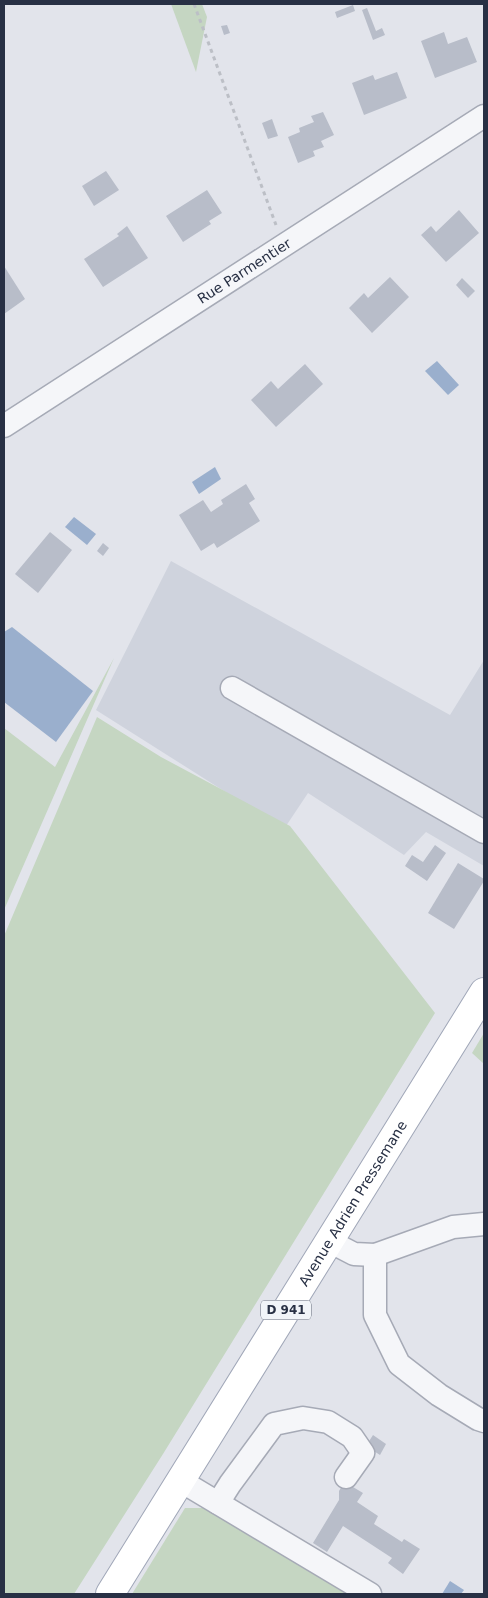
<svg xmlns="http://www.w3.org/2000/svg" width="488" height="1598" font-family="'DejaVu Sans',sans-serif">
  <style>
    .built { fill: #cfd3dd }
    .green { fill: #c5d6c2 }
    .water { fill: #9aafcd }
    .building { fill: #b8bdc9 }
    .lines { fill: none; stroke-linecap: round; stroke-linejoin: round }
    .minor-casing { stroke: #a6aab6; stroke-width: 25 }
    .major-casing { stroke: #a0a7b8; stroke-width: 30 }
    .path { stroke: #bcbfc6; stroke-width: 3; stroke-dasharray: 4 4; stroke-linecap: butt }
    .minor { stroke: #f5f6f9; stroke-width: 22 }
    .major { stroke: #fff; stroke-width: 28 }
    .labels { text-anchor: middle; stroke-width: 4.5; stroke-linejoin: round; paint-order: stroke }
    .shield { fill: #f1f4f8; stroke: #646b7a; stroke-width: 1 }
    .shield-label { font-size: 12px; font-weight: bold; fill: #283044 }
    .street-label { font-size: 14px; fill: #283044; stroke: #f1f4f8 }
  </style>
  <rect width="100%" height="100%" fill="#e2e4eb"/>
  <!-- built -->
  <path class="built" d="M 171,561 L 450,715 L 484,660 L 484,866 L 426,832 L 404,855 L 308,793 L 284,829 L 96,710 Z"/>
  <!-- green -->
  <g class="green">
    <path d="M 171,4 L 202,4 L 207,17 L 196,72 Z"/>
    <path d="M 114,658 L 4,910 L 4,728 L 55,767 Z"/>
    <path d="M 97,717 L 161,757 L 290,826 L 435,1013 L 163,1454 L 74,1594 L 4,1594 L 4,936 Z"/>
    <path d="M 484,1033 L 484,1064 L 472,1053 Z"/>
    <path d="M 185,1508 L 211,1508 L 349,1594 L 132,1594 Z"/>
  </g>
  <!-- water -->
  <g class="water">
    <path d="M 437,361 L 459,385 L 448,395 L 425,371 Z"/>
    <path d="M 215,467 L 221,479 L 199,494 L 192,482 Z"/>
    <path d="M 74,517 L 96,534 L 87,545 L 65,527 Z"/>
    <path d="M 12,627 L 93,691 L 56,742 L 4,702 L 4,632 Z"/>
    <path d="M 450,1581 L 464,1590 L 461,1594 L 442,1594 Z"/>
  </g>
  <!-- building -->
  <g class="building">
    <path d="M 353,5 L 355,11 L 337,18 L 335,12 Z"/>
    <path d="M 367,8 L 376,31 L 382,28 L 385,35 L 373,40 L 362,10 Z"/>
    <path d="M 227,25 L 230,33 L 224,35 L 221,26 Z"/>
    <path d="M 444,32 L 448,44 L 467,37 L 477,62 L 435,78 L 421,41 Z"/>
    <path d="M 397,72 L 407,98 L 364,115 L 352,83 L 373,75 L 375,80 Z"/>
    <path d="M 323,112 L 334,135 L 321,141 L 324,147 L 313,151 L 315,156 L 298,163 L 288,137 L 300,132 L 299,128 L 314,122 L 311,116 Z"/>
    <path d="M 272,119 L 278,136 L 268,139 L 262,123 Z"/>
    <path d="M 106,171 L 119,190 L 94,206 L 82,186 Z"/>
    <path d="M 207,190 L 222,213 L 209,221 L 211,224 L 183,242 L 166,216 Z"/>
    <path d="M 459,210 L 479,233 L 446,262 L 421,235 L 431,226 L 436,232 Z"/>
    <path d="M 127,226 L 148,258 L 103,287 L 84,259 L 119,236 L 117,234 Z"/>
    <path d="M 4,266 L 25,299 L 4,314 Z"/>
    <path d="M 390,277 L 409,297 L 372,333 L 349,308 L 364,293 L 368,298 Z"/>
    <path d="M 462,278 L 475,291 L 468,298 L 456,285 Z"/>
    <path d="M 305,364 L 323,384 L 276,427 L 251,400 L 271,381 L 278,389 Z"/>
    <path d="M 246,484 L 255,499 L 249,503 L 260,521 L 217,548 L 214,543 L 201,551 L 179,515 L 203,500 L 211,512 L 223,504 L 221,500 Z"/>
    <path d="M 50,532 L 72,550 L 38,593 L 15,574 Z"/>
    <path d="M 103,543 L 109,548 L 103,556 L 97,551 Z"/>
    <path d="M 435,845 L 446,853 L 427,881 L 405,866 L 412,855 L 423,862 Z"/>
    <path d="M 458,863 L 484,879 L 484,881 L 454,929 L 428,913 Z"/>
    <path d="M 373,1435 L 386,1444 L 380,1455 L 366,1446 Z"/>
    <path d="M 348,1484 L 363,1493 L 357,1502 L 378,1516 L 374,1524 L 402,1542 L 404,1539 L 420,1549 L 403,1574 L 388,1563 L 392,1558 L 343,1526 L 327,1552 L 313,1543 L 339,1500 L 339,1491 L 342,1486 Z"/>
  </g>
  <g class="lines">
    <!-- minor casing -->
    <g class="minor-casing">
      <g id="minor">
        <path id="s1" d="M 4,426 L 484,116"/>
        <path d="M 232,688 L 484,832"/>
        <path d="M 329,1241 L 354,1254 L 375,1255 L 453,1227 L 484,1224"/>
        <path d="M 375,1255 L 375,1315 L 399,1364 L 439,1395 L 478,1419 L 484,1421"/>
        <path d="M 181,1481 L 370,1594"/>
        <path d="M 218,1503 L 230,1484 L 274,1424 L 303,1418 L 328,1422 L 352,1437 L 363,1453 L 346,1477"/>
      </g>
    </g>
    <!-- major casing -->
    <g class="major-casing">
      <g id="major">
        <path id="s2" d="M 110,1594 L 484,992"/>
      </g>
    </g>
    <!-- path -->
    <path class="path" d="M 194,4 L 276,225"/>
    <!-- minor -->
    <use href="#minor" class="minor"/>
    <!-- major -->
    <use href="#major" class="major"/>
  </g>
  <g class="labels">
    <!-- shield labels -->
    <rect class="shield" x="261" y="1300.5" width="50" height="19" rx="4"/>
    <g class="shield-label">
      <text x="286" y="1314">D 941</text>
    </g>
    <!-- street labels -->
    <g class="street-label">
      <text dy="5" stroke="none"><textPath href="#s1" startOffset="286">Rue Parmentier</textPath></text>
      <text dy="5" stroke="none"><textPath href="#s2" startOffset="460">Avenue Adrien Pressemane</textPath></text>
    </g>
  </g>
  <!-- border -->
  <rect width="488" height="1598" fill="none" stroke="#283044" stroke-width="10"/>
</svg>
